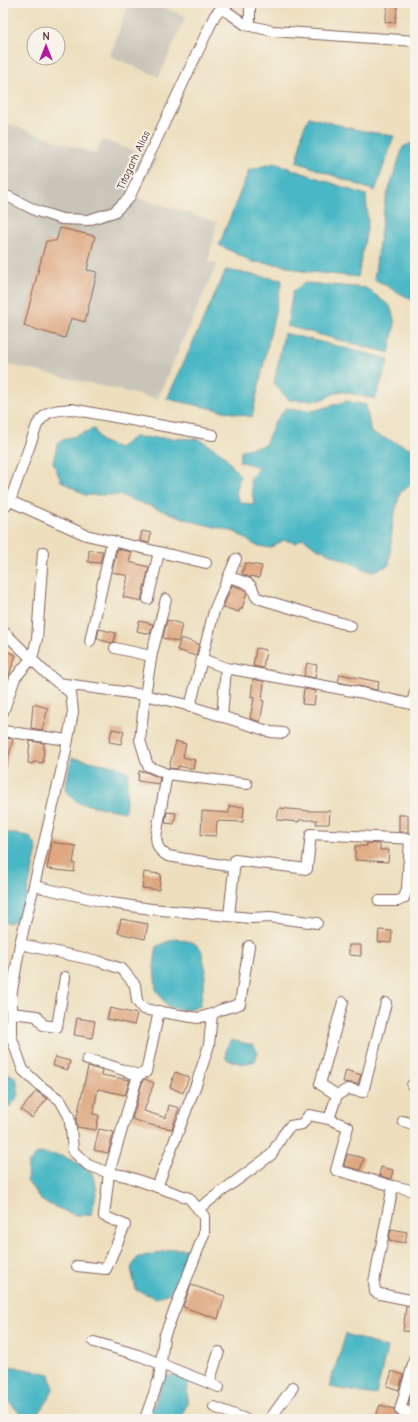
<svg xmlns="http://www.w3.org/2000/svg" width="418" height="1422" font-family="'Comic Neue',sans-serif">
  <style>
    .industrial { fill: #c8c4b8 }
    .water { fill: #4ab7c5; stroke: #4a6b78 }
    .building { fill: #dea780 }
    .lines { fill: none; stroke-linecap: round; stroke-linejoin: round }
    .street-casing { stroke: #83625e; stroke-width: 12 }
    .street { stroke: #fff; stroke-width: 10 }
    .labels { text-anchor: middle; stroke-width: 4; stroke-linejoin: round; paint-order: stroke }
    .street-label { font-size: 11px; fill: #4a1f2b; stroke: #f7f3e8 }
  </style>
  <rect width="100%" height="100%" fill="#f7f3e8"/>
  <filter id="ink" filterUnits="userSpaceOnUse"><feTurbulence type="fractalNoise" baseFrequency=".025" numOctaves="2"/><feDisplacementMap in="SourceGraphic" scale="8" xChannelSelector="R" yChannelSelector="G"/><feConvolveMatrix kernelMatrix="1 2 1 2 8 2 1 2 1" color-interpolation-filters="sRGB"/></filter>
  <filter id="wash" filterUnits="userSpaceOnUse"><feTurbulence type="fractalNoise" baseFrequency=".012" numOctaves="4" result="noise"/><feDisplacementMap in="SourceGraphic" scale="16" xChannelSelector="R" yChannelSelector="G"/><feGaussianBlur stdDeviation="0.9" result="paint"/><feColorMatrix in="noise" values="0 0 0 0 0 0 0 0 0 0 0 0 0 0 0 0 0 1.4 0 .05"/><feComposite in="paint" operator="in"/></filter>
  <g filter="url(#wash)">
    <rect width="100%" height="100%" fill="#eddfbe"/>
    <!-- industrial -->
    <g class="industrial">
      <path d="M 129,3 L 150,3 L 186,16 L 159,77 L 110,56 Z"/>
      <path d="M 3,122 L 95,154 L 103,140 L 157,159 L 135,197 L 217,222 L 208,262 L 217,264 L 157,399 L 3,363 Z"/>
    </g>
    <!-- water -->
    <g class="water">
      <path d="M 309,117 L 357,130 L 394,136 L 375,191 L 297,162 L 303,130 Z"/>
      <path d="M 415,142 L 415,300 L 414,301 L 374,279 L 385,201 L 403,147 Z"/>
      <path d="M 274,163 L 366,195 L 368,223 L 358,277 L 302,271 L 284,265 L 253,262 L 219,245 L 249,170 Z"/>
      <path d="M 226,270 L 282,280 L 252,417 L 167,399 Z"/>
      <path d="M 305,283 L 366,288 L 390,306 L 395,323 L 389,353 L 287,326 L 293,291 Z"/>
      <path d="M 284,333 L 389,359 L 375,399 L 340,391 L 320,400 L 289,400 L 274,384 Z"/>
      <path d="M 347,401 L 366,405 L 371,433 L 415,450 L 415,482 L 400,493 L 393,520 L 389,565 L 371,572 L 315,547 L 303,538 L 296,543 L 284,540 L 270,548 L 255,545 L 235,532 L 195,522 L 119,495 L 85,495 L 61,481 L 53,462 L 58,442 L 94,429 L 101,441 L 119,448 L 134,437 L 199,439 L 223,454 L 240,476 L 236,494 L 241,503 L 254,504 L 250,479 L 259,467 L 239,461 L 242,450 L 265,445 L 274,423 L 286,408 L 313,411 Z"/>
      <path d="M 72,758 L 115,766 L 128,772 L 125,812 L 78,803 L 65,790 Z"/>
      <path d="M 3,832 L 29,836 L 35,844 L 37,850 L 21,920 L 8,923 L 3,921 Z"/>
      <path d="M 176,938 L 194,943 L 201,949 L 206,971 L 200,1006 L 183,1010 L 167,1006 L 156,989 L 154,966 L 157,946 Z"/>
      <path d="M 231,1040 L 253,1045 L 258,1052 L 255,1061 L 242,1064 L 226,1059 L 226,1048 Z"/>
      <path d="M 3,1070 L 16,1078 L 19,1095 L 9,1108 L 3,1110 Z"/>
      <path d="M 38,1153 L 63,1156 L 79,1164 L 92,1173 L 97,1190 L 91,1215 L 74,1215 L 42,1201 L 27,1181 L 28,1163 Z"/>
      <path d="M 172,1249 L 187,1249 L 189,1259 L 178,1285 L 169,1293 L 156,1298 L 136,1290 L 131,1268 L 138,1257 L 156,1254 Z"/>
      <path d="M 346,1334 L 387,1348 L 376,1395 L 329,1387 Z"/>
      <path d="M 4,1365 L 50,1374 L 53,1388 L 49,1399 L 39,1413 L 24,1418 L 7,1400 L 3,1386 Z"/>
      <path d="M 178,1375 L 188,1382 L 187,1403 L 181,1419 L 149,1419 L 165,1376 Z"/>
    </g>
    <g id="blocks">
      <!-- building -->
      <g class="building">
        <path d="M 388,3 L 398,3 L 395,23 L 385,22 Z"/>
        <path d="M 60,228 L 95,236 L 87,270 L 97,272 L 85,322 L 71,318 L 65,338 L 24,326 L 46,241 L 56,241 Z"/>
        <path d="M 142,531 L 151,533 L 149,543 L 140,541 Z"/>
        <path d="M 117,549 L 132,552 L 129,562 L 149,567 L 141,601 L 123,597 L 128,576 L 112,572 Z"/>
        <path d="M 89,550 L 103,551 L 100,563 L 88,562 Z"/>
        <path d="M 245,563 L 262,566 L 259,578 L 251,576 L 251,578 L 242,574 Z"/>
        <path d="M 232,585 L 243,589 L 247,592 L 242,609 L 240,609 L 239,612 L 223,607 Z"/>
        <path d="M 167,620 L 182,624 L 178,642 L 163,638 Z"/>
        <path d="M 139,621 L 153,624 L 150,634 L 137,631 Z"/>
        <path d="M 99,629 L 116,633 L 114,642 L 112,643 L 97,639 Z"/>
        <path d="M 181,638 L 199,644 L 196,656 L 177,650 Z"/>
        <path d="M 256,648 L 266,650 L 263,668 L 253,666 Z"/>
        <path d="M 6,651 L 16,655 L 4,689 L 3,689 L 3,662 Z"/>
        <path d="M 307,663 L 317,665 L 315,678 L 304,676 Z"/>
        <path d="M 340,674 L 379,682 L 377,690 L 338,682 Z"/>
        <path d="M 253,679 L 264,682 L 262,701 L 264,701 L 260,722 L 250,718 L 254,698 L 251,697 Z"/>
        <path d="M 304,689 L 316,691 L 314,705 L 302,704 Z"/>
        <path d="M 33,704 L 48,708 L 42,730 L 31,728 Z"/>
        <path d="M 112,729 L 124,731 L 121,744 L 109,742 Z"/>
        <path d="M 3,738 L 13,739 L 6,767 L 3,766 Z"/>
        <path d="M 30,741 L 44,743 L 43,763 L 33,762 L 32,764 L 28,763 Z"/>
        <path d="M 176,741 L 186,744 L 183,757 L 195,760 L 193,769 L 178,766 L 178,769 L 169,768 Z"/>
        <path d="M 139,771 L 146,772 L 160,778 L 159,784 L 138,781 Z"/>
        <path d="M 229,806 L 244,807 L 243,822 L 217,821 L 216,836 L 201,835 L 202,811 L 229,813 Z"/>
        <path d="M 279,808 L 309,811 L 330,811 L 329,824 L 316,824 L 317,820 L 299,820 L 299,822 L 277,820 Z"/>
        <path d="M 167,812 L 176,813 L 174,824 L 165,823 Z"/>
        <rect x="399" y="815" width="9" height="17"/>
        <path d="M 52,842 L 76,846 L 73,863 L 75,863 L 74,872 L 47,869 Z"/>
        <path d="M 367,843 L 380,844 L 380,850 L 389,850 L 388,862 L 355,860 L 355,846 L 367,846 Z"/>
        <path d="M 144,872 L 161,874 L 159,890 L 142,888 Z"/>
        <path d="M 121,919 L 148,924 L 145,939 L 118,933 Z"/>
        <path d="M 379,930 L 392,931 L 391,943 L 378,942 Z"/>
        <path d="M 349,945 L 361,945 L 361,956 L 349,955 Z"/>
        <path d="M 110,1008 L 137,1014 L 134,1025 L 107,1019 Z"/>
        <path d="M 77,1018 L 95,1021 L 92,1038 L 74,1035 Z"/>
        <path d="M 55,1057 L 70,1061 L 68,1070 L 53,1066 Z"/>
        <path d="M 88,1067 L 102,1070 L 101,1075 L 130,1080 L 125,1095 L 98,1089 L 93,1114 L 99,1115 L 96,1130 L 77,1127 L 76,1121 Z"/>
        <path d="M 346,1070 L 361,1075 L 358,1084 L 343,1082 Z"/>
        <path d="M 175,1072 L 189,1077 L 183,1093 L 170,1087 Z"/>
        <path d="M 145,1079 L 154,1083 L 144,1111 L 166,1118 L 169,1105 L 179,1108 L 172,1129 L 151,1125 L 132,1119 L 143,1080 Z"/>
        <path d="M 36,1091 L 47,1099 L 32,1118 L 21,1110 Z"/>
        <path d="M 99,1129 L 114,1132 L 108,1153 L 94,1150 Z"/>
        <path d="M 347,1154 L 364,1158 L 360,1170 L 344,1166 Z"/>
        <path d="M 381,1167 L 393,1170 L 391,1179 L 379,1175 Z"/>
        <path d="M 391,1229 L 407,1232 L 405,1243 L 389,1240 Z"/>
        <path d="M 191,1285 L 225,1296 L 218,1319 L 183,1307 Z"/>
        <path d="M 406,1306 L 415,1307 L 415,1332 L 403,1331 Z"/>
        <path d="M 392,1371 L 403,1375 L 399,1390 L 387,1386 Z"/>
        <path d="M 414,1386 L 415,1386 L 415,1406 L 408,1405 Z"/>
        <path d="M 380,1405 L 394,1409 L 395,1414 L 398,1416 L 412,1419 L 375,1419 Z"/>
      </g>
    </g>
  </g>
  <g filter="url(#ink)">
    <use href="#blocks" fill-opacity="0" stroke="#83625e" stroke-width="1"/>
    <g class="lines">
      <!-- street casing -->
      <g class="street-casing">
        <g id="street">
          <path d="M 250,3 L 250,26"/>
          <path d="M 3,194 L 37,211 L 62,219 L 88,220 L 114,212 L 129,198 L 215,15 L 221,9 L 229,13 L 246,25 L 273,31 L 415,41"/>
          <path d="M 10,501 L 86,535 L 206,563"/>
          <path d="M 3,508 L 10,501 L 37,425 C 48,409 52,411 71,409 L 213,435"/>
          <path d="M 228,577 C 235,579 246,581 251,586 C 254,590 254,595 257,598 L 351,626"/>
          <path d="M 148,599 L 159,552"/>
          <path d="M 166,599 L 152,653 L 145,695 L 183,704 L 271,732 L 283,733"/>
          <path d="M 3,631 L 47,674 L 71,693 L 73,712 L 65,755 L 20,944 L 11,997 L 11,1036 L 23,1070 L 39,1085 L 60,1100 L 69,1116 L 71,1129 L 73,1151 L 88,1165 L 109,1173 L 126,1176 L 189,1198 L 204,1216 L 204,1234 L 164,1337 L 159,1379 L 145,1419"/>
          <path d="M 90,641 L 112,541"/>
          <path d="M 115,648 L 151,656"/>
          <path d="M 202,659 L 226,668"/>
          <path d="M 58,683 L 145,695 L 140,740 L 148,766 L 167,774 L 247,784"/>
          <path d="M 412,704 L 415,692"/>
          <path d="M 190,707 L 214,611 L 236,559"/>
          <path d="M 3,712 L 15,678 L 32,658 L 37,639 L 43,552"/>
          <path d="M 222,717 L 226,668 L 358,692 L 415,705"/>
          <path d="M 3,731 L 68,740"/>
          <path d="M 167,774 L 156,837 C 157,847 159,851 168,856 L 234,867"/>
          <path d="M 34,886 L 105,902 L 151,909 L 251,918 L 270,917 L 317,923"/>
          <path d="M 379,901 L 398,901 L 404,898 L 407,889 L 410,839"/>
          <path d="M 229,916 L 235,860 L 307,869 L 311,834 L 415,839"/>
          <path d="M 20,944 L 98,961 L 122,969 L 135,985 L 137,1001 L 143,1009 L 198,1018 L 212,1014 L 220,1010 L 240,1004 L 249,946"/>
          <path d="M 343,1002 L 320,1084 L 337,1095 L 329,1119 L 348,1127 L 336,1170 L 393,1186 L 374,1282 L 375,1292 L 380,1294 L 415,1301"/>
          <path d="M 11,1013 L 37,1016 L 43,1025 L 57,1027 L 65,977"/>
          <path d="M 87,1060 C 104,1062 121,1070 138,1075"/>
          <path d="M 412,1085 L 415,1086"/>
          <path d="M 337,1095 L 348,1089 L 363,1092 L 386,1003"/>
          <path d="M 403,1121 L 415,1125"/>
          <path d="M 393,1186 L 415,1191"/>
          <path d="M 157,1187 L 197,1082 L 209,1045 L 212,1014"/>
          <path d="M 198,1209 L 271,1155 L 283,1135 L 290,1126 L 302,1124 L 309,1115 L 329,1119"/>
          <path d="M 77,1266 L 106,1269 L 125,1225 L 104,1216 L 109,1173 L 138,1075 L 146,1072 L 159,1011"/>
          <path d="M 94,1342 L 138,1355 L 219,1387"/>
          <path d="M 415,1357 L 400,1410 L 415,1413"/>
          <path d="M 209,1383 L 219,1352"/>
          <path d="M 214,1407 L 245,1419"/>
          <path d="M 270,1419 L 293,1387"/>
        </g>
      </g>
      <!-- street -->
      <use href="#street" class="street"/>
    </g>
  </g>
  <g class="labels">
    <!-- street labels -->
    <g class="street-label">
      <text transform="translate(133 160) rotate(-65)" y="4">Titagarh Alias</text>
    </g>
  </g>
  <!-- margin -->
  <rect width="418" height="1422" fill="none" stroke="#f7f3e8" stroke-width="16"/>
  <!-- north arrow -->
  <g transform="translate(46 46)"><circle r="19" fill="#f7f3e8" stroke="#b29e9c"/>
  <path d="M0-3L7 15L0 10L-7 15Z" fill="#b5179e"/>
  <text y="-6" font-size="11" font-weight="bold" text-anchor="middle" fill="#4a1f2b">N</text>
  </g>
</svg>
